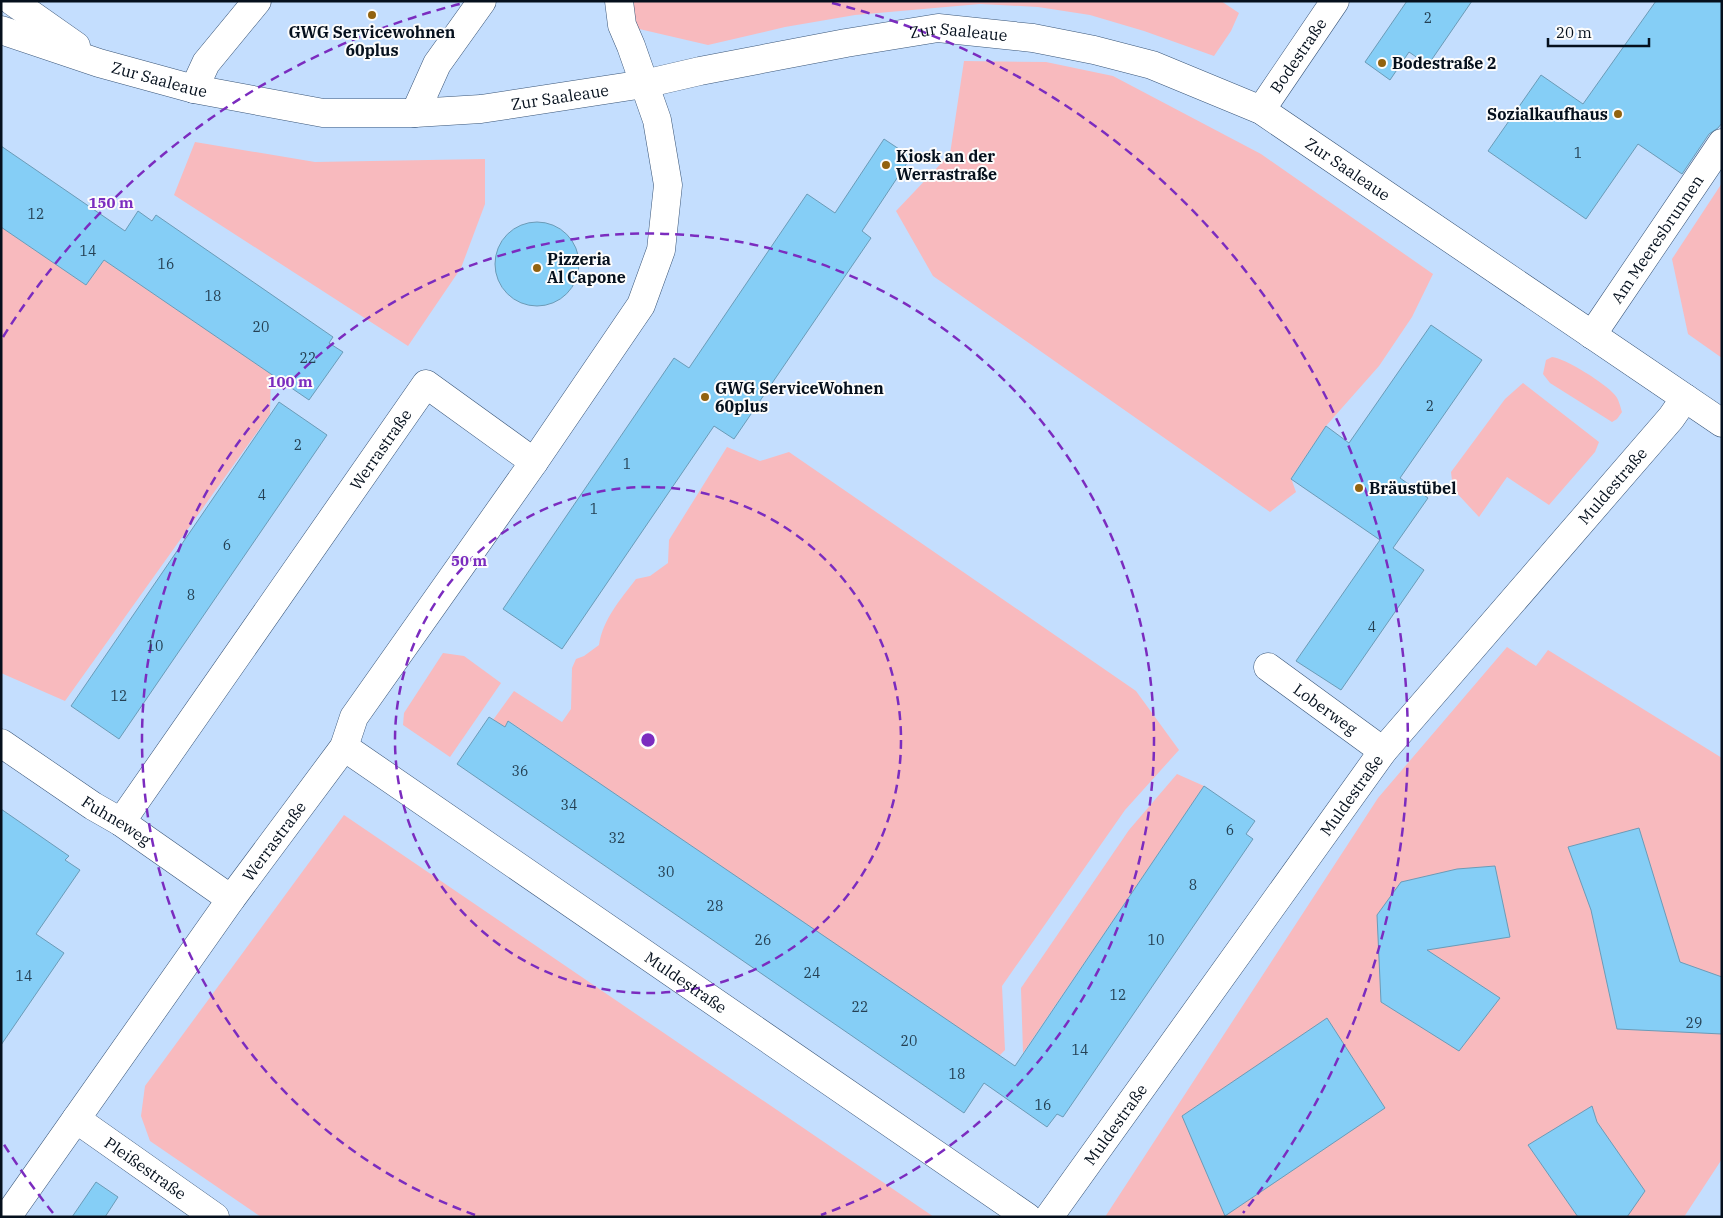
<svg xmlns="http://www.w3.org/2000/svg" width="1723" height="1218" font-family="'IBM Plex Serif',serif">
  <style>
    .green { fill: #f8babe }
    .building { fill: #85cef6; stroke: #6b9bb7 }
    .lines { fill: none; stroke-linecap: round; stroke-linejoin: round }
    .minor-casing { stroke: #395578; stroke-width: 29 }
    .minor { stroke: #fff; stroke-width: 28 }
    .ring { fill: none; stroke: #7b2cbf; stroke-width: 2.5; stroke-dasharray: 9 6 }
    .poi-dot { fill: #92620f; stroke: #fcfcfc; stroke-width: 2 }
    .labels { text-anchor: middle; stroke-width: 4; stroke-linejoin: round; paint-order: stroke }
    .number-label { font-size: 14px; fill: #254053 }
    .poi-label { font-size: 16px; font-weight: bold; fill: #05101d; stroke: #fcfcfc; text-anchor: start }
    .street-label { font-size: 16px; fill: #05101d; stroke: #fcfcfc }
    .centre { fill: #7b2cbf; stroke: #fcfcfc; stroke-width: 2.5 }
    .ring-label { font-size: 15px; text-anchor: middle; font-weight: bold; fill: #7b2cbf; stroke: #fcfcfc; stroke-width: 4; stroke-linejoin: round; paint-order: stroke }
  </style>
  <rect width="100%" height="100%" fill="#c4defe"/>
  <!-- green -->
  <g class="green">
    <path d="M 619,1 L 1221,1 L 1239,13 L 1231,31 L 1214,56 L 1144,31 L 1090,15 L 1038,7 L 980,4 L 855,15 L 785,27 L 708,45 L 622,25 Z"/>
    <path d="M 964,61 L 1046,62 L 1113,76 L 1261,154 L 1433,274 L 1412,317 L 1379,366 L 1326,426 L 1291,478 L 1296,492 L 1270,512 L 933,276 L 896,211 L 950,154 Z"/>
    <path d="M 195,142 L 315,162 L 485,159 L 485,204 L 461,268 L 408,346 L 174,195 Z"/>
    <path d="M 1722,183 L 1722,358 L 1688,334 L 1672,259 Z"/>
    <path d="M 1,227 L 86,285 L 104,260 L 271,374 L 270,414 L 65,701 L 1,673 Z"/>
    <path d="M 1552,357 C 1565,358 1606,384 1614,394 C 1619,399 1620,406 1622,412 L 1617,419 L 1612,422 L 1550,383 L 1543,374 L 1546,360 Z"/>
    <path d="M 1523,383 L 1599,442 L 1595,452 L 1549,505 L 1507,477 L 1479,517 L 1453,489 L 1451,472 L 1505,399 Z"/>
    <path d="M 727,447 L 760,461 L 789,452 L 1136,691 L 1179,750 L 1125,810 L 1002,986 L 1005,1050 L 997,1058 L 509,721 L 505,727 L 493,720 L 514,691 L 562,722 L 571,709 L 572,668 L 576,659 L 584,656 L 599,645 C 603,619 620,600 636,579 L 650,576 L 668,563 L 669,540 Z"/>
    <path d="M 1507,647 L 1536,666 L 1548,650 L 1722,758 L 1722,1159 L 1684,1217 L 1105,1217 L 1378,798 Z"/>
    <path d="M 443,653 L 464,656 L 501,683 L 450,757 L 403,725 L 404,713 Z"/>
    <path d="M 1177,774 L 1204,786 L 1023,1053 L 1021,988 L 1129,830 Z"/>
    <path d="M 344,815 L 934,1217 L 261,1217 L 150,1141 L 141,1116 L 145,1086 Z"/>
  </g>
  <!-- building -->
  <g class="building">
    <path d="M 1407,1 L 1472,1 L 1428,65 L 1409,52 L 1390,80 L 1365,62 Z"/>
    <path d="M 1656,1 L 1722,1 L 1722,123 L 1718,128 L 1709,134 L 1682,174 L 1638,144 L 1586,219 L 1488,151 L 1541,75 L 1583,104 Z"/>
    <path d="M 884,139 L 911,157 L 862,231 L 871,238 L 734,439 L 714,426 L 562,649 L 503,609 L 674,358 L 689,368 L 807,194 L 835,213 Z"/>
    <path d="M 1,146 L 125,231 L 138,211 L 152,221 L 156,215 L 333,337 L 329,343 L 343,352 L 309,400 L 104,260 L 86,285 L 1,227 Z"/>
    <circle cx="537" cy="264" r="42"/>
    <path d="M 1431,325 L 1482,360 L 1400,478 L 1428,498 L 1393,548 L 1424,570 L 1341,690 L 1296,661 L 1380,540 L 1291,479 L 1326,426 L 1349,443 Z"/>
    <path d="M 279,402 L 327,435 L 119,739 L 71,706 Z"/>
    <path d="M 489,717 L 505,727 L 508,721 L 1015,1066 L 1204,786 L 1255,821 L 1246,834 L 1253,839 L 1063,1117 L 1057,1114 L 1047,1127 L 984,1083 L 964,1113 L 457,764 Z"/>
    <path d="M 1,809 L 69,856 L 65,860 L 80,870 L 36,934 L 64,953 L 1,1045 Z"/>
    <path d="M 1639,828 L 1680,962 L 1722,977 L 1722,1034 L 1617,1029 L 1591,910 L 1568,847 Z"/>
    <path d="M 1495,866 L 1510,937 L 1427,950 L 1500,998 L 1459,1051 L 1381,1002 L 1377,915 L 1401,882 L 1457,869 Z"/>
    <path d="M 1327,1018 L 1385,1108 L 1225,1216 L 1182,1116 Z"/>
    <path d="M 1592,1106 L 1597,1122 L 1645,1191 L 1627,1217 L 1578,1217 L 1528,1145 Z"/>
    <path d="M 96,1182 L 118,1197 L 105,1217 L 72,1217 Z"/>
  </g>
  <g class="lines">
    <!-- minor casing -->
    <g class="minor-casing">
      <g id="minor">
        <path d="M 12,1 L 76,46"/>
        <path id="s1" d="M 1,30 L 99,63 L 194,89 L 323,113 L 415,113 L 481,109 L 644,84 L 700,71 L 846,43 L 938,28 L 1033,38 L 1094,50 L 1152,65 L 1261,110 L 1722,423"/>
        <path d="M 194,89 L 206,63 L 257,1"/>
        <path id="s2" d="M 1261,110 L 1335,1"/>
        <path d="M 415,113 L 437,64 L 482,1"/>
        <path id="s3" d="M 1592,335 L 1722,143"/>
        <path id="s4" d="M 1268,667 L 1383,751"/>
        <path id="s5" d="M 1,743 L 93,806 L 121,822 L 231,899"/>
        <path id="s6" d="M 344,747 L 1027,1217"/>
        <path id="s7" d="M 121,822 L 426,384 L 534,462"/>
        <path id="s8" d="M 76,1119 L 215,1217"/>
        <path id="s9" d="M 7,1217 L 231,899 L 344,747 L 354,717 L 534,462 L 641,305 L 661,250 L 668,185 L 657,120 L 631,46 L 622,25 L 619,1"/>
        <path id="s10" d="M 1049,1217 L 1383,751 L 1671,418 L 1685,398"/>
      </g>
    </g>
    <!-- minor -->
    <use href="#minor" class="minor"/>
  </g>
  <!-- distance rings -->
  <g class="ring">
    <circle cx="648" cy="740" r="253"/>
    <path d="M475 1215A506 506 0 1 1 821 1215"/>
    <path d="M53 1213A760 760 0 0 1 3 1143M3 337A760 760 0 0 1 464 3M832 3A760 760 0 0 1 1243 1213"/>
  </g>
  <!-- markers -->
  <g class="poi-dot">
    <circle cx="372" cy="15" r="5"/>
    <circle cx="1382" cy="63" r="5"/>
    <circle cx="1618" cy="114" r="5"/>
    <circle cx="886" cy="165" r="5"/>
    <circle cx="537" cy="268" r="5"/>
    <circle cx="705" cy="397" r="5"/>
    <circle cx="1359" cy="488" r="5"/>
  </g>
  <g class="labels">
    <!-- number labels -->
    <g class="number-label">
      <text x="1428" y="23">2</text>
      <text x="1578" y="158">1</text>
      <text x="36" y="219">12</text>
      <text x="88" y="256">14</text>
      <text x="166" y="269">16</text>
      <text x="213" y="301">18</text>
      <text x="261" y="332">20</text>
      <text x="308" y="363">22</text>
      <text x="1430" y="411">2</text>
      <text x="298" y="450">2</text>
      <text x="627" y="469">1</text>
      <text x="262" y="500">4</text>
      <text x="594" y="514">1</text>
      <text x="227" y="550">6</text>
      <text x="191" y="600">8</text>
      <text x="1372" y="632">4</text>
      <text x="155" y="651">10</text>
      <text x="119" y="701">12</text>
      <text x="520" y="776">36</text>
      <text x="569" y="810">34</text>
      <text x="1230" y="835">6</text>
      <text x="617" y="843">32</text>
      <text x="666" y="877">30</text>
      <text x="1193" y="890">8</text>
      <text x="715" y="911">28</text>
      <text x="763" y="945">26</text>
      <text x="1156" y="945">10</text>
      <text x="812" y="978">24</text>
      <text x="24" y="981">14</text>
      <text x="1118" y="1000">12</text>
      <text x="860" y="1012">22</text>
      <text x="1694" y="1028">29</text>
      <text x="909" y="1046">20</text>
      <text x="1080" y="1055">14</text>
      <text x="957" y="1079">18</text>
      <text x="1043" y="1110">16</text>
    </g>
    <!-- poi labels -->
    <g class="poi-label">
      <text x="372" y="38" text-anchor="middle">GWG Servicewohnen<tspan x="372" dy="18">60plus</tspan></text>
      <text x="1392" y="69">Bodestraße 2</text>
      <text x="1608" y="120" text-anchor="end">Sozialkaufhaus</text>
      <text x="896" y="162">Kiosk an der<tspan x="896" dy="18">Werrastraße</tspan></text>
      <text x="547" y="265">Pizzeria<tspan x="547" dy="18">Al Capone</tspan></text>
      <text x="715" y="394">GWG ServiceWohnen<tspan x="715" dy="18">60plus</tspan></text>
      <text x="1369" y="494">Bräustübel</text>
    </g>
    <!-- street labels -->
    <g class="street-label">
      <text dy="6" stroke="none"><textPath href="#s1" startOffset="976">Zur Saaleaue</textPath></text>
      <text dy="6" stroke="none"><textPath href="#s2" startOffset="66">Bodestraße</textPath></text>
      <text dy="6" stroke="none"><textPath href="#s1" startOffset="166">Zur Saaleaue</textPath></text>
      <text dy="6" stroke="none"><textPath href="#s1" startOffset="571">Zur Saaleaue</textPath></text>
      <text dy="6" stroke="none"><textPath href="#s1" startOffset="1396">Zur Saaleaue</textPath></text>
      <text dy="6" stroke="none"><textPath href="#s3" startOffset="116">Am Meeresbrunnen</textPath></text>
      <text dy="6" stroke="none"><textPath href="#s7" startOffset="454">Werrastraße</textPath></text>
      <text dy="6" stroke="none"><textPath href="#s10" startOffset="924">Muldestraße</textPath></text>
      <text dy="6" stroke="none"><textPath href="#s4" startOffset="71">Loberweg</textPath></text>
      <text dy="6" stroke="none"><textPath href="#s10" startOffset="519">Muldestraße</textPath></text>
      <text dy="6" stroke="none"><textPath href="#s5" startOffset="139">Fuhneweg</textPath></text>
      <text dy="6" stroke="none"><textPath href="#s9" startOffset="461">Werrastraße</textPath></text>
      <text dy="6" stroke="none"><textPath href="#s6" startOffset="415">Muldestraße</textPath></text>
      <text dy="6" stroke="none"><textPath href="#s10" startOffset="114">Muldestraße</textPath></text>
      <text dy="6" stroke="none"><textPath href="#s8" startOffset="85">Pleißestraße</textPath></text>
    </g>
  </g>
  <circle cx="648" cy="740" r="8" class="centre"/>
  <g class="ring-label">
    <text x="111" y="208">150 m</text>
    <text x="290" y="387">100 m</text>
    <text x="469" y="566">50 m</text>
  </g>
  <!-- border -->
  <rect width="1723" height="1218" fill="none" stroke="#05101d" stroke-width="5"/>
  <!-- scale -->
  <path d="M1548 38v8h101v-8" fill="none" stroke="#05101d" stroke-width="2.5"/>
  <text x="1556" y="38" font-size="15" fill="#05101d" stroke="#fcfcfc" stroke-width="4" paint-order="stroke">20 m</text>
</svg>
